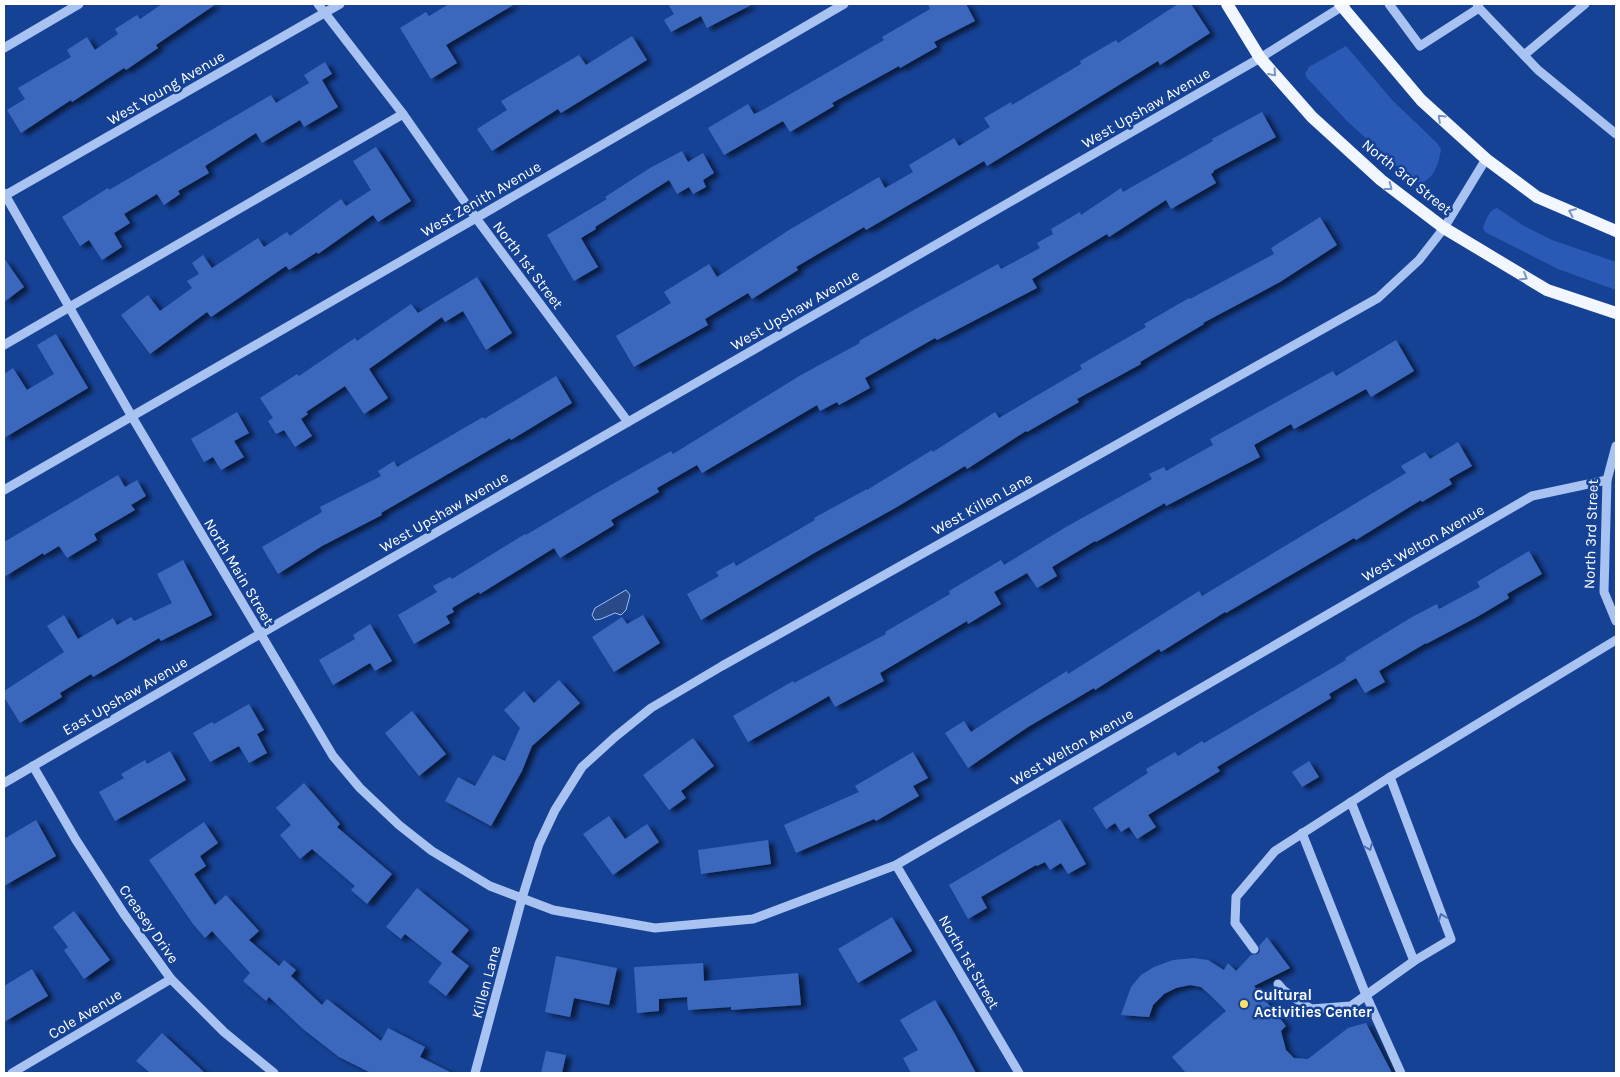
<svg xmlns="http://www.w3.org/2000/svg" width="1620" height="1077" font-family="Karla,sans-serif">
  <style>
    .green { fill: #2a5ab5 }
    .water { fill: #294988; stroke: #9abbf4 }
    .building { fill: #3b68bc; filter: url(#shadow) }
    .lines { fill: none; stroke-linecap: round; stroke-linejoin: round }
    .minor { stroke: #a8c2f1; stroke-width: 9 }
    .major { stroke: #f2f6ff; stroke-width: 12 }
    .oneway { stroke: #7993c5 }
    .oneway2 { stroke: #496fb6 }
    .poi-dot { fill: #ffe268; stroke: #164296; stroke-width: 2 }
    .labels { text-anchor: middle; stroke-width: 5; stroke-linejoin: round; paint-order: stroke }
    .street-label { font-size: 15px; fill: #fff; stroke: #164296 }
    .poi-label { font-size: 15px; font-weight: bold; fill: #fff; stroke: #164296; text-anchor: start }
  </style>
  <defs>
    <filter id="shadow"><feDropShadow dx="5.5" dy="3" stdDeviation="2.5" flood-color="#0009"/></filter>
  </defs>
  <rect width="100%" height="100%" fill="#164296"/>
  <!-- green -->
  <g class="green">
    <path d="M 1346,46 L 1393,101 L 1437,143 L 1441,149 C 1439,162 1435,178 1421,183 L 1411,179 L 1347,121 L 1307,78 L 1305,74 L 1309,67 Z"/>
    <path d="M 1497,208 L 1524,226 L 1552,240 L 1616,262 L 1616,290 L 1558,269 L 1485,232 L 1483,228 C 1486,220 1489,210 1497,208 Z"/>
  </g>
  <!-- water -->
  <path class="water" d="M 626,590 L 630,595 L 626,610 L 621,615 L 615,613 L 601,619 L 595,620 L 592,615 L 595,608 Z"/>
  <!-- building -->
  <g class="building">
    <path d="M 162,4 L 216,4 L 156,45 L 158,48 L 126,70 L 124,68 L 72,102 L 71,100 L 21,133 L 7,110 L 25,99 L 18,88 L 71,57 L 67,50 L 87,37 L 95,50 L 118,34 L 115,29 L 137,15 L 140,19 Z"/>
    <path d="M 449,4 L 515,4 L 446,45 L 457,63 L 431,79 L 400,28 L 426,12 L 429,16 Z"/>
    <path d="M 668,4 L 753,4 L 707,28 L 701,16 L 671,32 L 664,20 L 674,14 Z"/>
    <path d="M 928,4 L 966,4 L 975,21 L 934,42 L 937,47 L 900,68 L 899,66 L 832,103 L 834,106 L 790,132 L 783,121 L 724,155 L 708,128 L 748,104 L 754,114 L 761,111 L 884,40 L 882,37 L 930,9 Z"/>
    <path d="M 1178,4 L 1191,4 L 1210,33 L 1160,65 L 1158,61 L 987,166 L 984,161 L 866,230 L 864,227 L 796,267 L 798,270 L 752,299 L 748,293 L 705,319 L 708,325 L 634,367 L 616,336 L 671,303 L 664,292 L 709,264 L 717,277 L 789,230 L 879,177 L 885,188 L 913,172 L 909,165 L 954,138 L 959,146 L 990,127 L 984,118 L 1011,102 L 1012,105 L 1081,64 L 1080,61 L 1116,40 L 1118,43 Z"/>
    <path d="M 632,36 L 647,60 L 561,113 L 558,109 L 492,151 L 477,129 L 507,110 L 501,101 L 579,55 L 586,65 Z"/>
    <path d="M 325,62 L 332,74 L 322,80 L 338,107 L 304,127 L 300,120 L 262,143 L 256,133 L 205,166 L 209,173 L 178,191 L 180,194 L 164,205 L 157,194 L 124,214 L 130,223 L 114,233 L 122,247 L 102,260 L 89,240 L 80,246 L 62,217 L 108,188 L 109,190 L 271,95 L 276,103 L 309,83 L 304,75 Z"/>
    <path d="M 1262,112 L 1276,137 L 1213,171 L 1214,172 L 1211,174 L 1216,183 L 1171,209 L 1166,200 L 1109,237 L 1107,234 L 1032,279 L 1037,288 L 937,340 L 935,338 L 865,378 L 870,388 L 839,405 L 837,402 L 820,411 L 817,405 L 702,473 L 697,465 L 657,488 L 659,492 L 611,520 L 614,525 L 560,558 L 554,548 L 480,594 L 479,592 L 452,608 L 454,612 L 446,616 L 450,623 L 414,644 L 398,615 L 437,592 L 433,586 L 450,577 L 452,579 L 525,534 L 526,535 L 595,494 L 671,451 L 673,454 L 801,375 L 860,343 L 859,341 L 919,307 L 998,264 L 1001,269 L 1040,248 L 1037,243 L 1053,234 L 1051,229 L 1080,212 L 1081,215 L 1121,188 L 1123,192 L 1213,141 L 1212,139 Z"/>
    <path d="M 376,147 L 411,201 L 378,222 L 373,215 L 318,254 L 317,252 L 289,270 L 286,266 L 211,317 L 207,312 L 150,354 L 121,315 L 148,295 L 160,311 L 192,288 L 187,281 L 199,274 L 192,263 L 203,255 L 212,268 L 258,238 L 264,247 L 287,232 L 290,236 L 341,199 L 346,206 L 371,190 L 353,161 Z"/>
    <path d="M 682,151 L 688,162 L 703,153 L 714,173 L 703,180 L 706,187 L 693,194 L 689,187 L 677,194 L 669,180 L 595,227 L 596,229 L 581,238 L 598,267 L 574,281 L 547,235 L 607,199 L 605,197 L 650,168 Z"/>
    <path d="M 1320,217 L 1337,245 L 1280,282 L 1203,323 L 1204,324 L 1140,362 L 1141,364 L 1077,399 L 1079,402 L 1027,432 L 1026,431 L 967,469 L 965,466 L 897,507 L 816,552 L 701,620 L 687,594 L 719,576 L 716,572 L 734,562 L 736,566 L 815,520 L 814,518 L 867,489 L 867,490 L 932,450 L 933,452 L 995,412 L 999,418 L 1082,369 L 1080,365 L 1146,327 L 1144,324 L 1189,298 L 1190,299 L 1274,254 L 1271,248 Z"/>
    <path d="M 4,258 L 24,287 L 4,302 Z"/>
    <path d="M 477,277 L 512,333 L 486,350 L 463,311 L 445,322 L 442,317 L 369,369 L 388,398 L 364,414 L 345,386 L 306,412 L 308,414 L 301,419 L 312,436 L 295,447 L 284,430 L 276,434 L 268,421 L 273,418 L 260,398 L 297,374 L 299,376 L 355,338 L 357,341 L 411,304 L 418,313 Z"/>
    <path d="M 56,334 L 88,388 L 4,438 L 4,374 L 13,368 L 27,390 L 54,374 L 37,345 Z"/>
    <path d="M 1396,340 L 1414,371 L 1371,397 L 1366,389 L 1294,429 L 1291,424 L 1254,445 L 1260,457 L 1166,506 L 1165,503 L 1096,542 L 1095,541 L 1052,567 L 1057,576 L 1037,588 L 1027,573 L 994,592 L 1001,604 L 968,624 L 967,621 L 880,673 L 884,681 L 835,707 L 829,696 L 748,742 L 733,716 L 793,681 L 794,683 L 886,634 L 885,632 L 950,594 L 949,591 L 1001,560 L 1004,565 L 1066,527 L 1152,479 L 1149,474 L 1164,467 L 1166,471 L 1213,445 L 1210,439 L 1333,371 L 1336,376 Z"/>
    <path d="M 556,376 L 572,403 L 511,440 L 510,438 L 381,513 L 382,515 L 322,546 L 278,574 L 262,547 L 322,512 L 320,507 L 381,476 L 378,471 L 394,461 L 397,467 L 483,417 L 484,419 Z"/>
    <path d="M 237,412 L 249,433 L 234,441 L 244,457 L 221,470 L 213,457 L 204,462 L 191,439 Z"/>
    <path d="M 1458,442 L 1472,466 L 1449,479 L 1452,484 L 1422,502 L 1421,500 L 1356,540 L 1354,538 L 1226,613 L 1225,612 L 1161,652 L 1159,649 L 1095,690 L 1094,688 L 1028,727 L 968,768 L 945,733 L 964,721 L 971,732 L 1006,709 L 1067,671 L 1068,674 L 1199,591 L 1202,596 L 1406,473 L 1401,466 L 1425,452 L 1430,459 Z"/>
    <path d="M 118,475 L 125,487 L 137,480 L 146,496 L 131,505 L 135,510 L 94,534 L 97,540 L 67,558 L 59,546 L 44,555 L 43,553 L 4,577 L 4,542 Z"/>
    <path d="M 1529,551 L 1542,574 L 1507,594 L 1509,598 L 1477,617 L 1426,644 L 1426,643 L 1379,671 L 1385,682 L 1365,693 L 1356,678 L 1329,694 L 1331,698 L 1217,767 L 1220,771 L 1148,815 L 1156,827 L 1137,839 L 1129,827 L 1121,832 L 1115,823 L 1106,829 L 1093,808 L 1148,773 L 1146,769 L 1175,752 L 1178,756 L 1202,741 L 1204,743 L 1346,660 L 1345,658 L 1412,617 L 1437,604 L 1439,609 L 1480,587 L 1477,582 Z"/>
    <path d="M 183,560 L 212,615 L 161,641 L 159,638 L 93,677 L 91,674 L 60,693 L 62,697 L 20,723 L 4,697 L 4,691 L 64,652 L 47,626 L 64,615 L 78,639 L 113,618 L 117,625 L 131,617 L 134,621 L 172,603 L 157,574 Z"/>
    <path d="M 643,615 L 660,643 L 614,672 L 592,637 L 622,617 L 627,624 Z"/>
    <path d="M 370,624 L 392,661 L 375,671 L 370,663 L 333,685 L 319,660 L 355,639 L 353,635 Z"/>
    <path d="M 559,680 L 580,703 L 532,746 L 522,771 L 491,826 L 445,801 L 458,777 L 475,786 L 493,755 L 505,761 L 520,728 L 504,710 L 524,691 L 534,703 Z"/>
    <path d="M 249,704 L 264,730 L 257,734 L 267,753 L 249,763 L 239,746 L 210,762 L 193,733 L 212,722 L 214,724 Z"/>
    <path d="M 412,711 L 446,754 L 419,776 L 385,733 Z"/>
    <path d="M 693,738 L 714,766 L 681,791 L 686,798 L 669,810 L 643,775 Z"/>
    <path d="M 170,751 L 186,780 L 115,821 L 99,792 L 124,778 L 121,774 L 145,760 L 147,764 Z"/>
    <path d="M 913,752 L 928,778 L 913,786 L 919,796 L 876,821 L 874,819 L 796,853 L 784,825 L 859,792 L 855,786 Z"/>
    <path d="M 1309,761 L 1319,777 L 1302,787 L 1292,772 Z"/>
    <path d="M 304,783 L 340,824 L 337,827 L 392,874 L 367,904 L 351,890 L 355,886 L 312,849 L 300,859 L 280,835 L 291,825 L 276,808 Z"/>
    <path d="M 609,816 L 625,839 L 647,824 L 659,842 L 613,875 L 583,834 Z"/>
    <path d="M 1060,819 L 1086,864 L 1068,874 L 1061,863 L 1050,870 L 1045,862 L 1037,866 L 1036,865 L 981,897 L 987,908 L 968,919 L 949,885 Z"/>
    <path d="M 36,820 L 56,856 L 4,886 L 4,839 Z"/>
    <path d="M 204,822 L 218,843 L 200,856 L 206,866 L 194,874 L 215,905 L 226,895 L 259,931 L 249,940 L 279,966 L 284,960 L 296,970 L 291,976 L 322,1005 L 327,999 L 381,1041 L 388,1028 L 425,1047 L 420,1057 L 452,1073 L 371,1073 L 339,1057 L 303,1029 L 269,997 L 266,1001 L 243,981 L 250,973 L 212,931 L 205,938 L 193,924 L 149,860 Z"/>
    <path d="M 768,840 L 771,864 L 701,874 L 698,850 Z"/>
    <path d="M 417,888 L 469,930 L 451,952 L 469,966 L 446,996 L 428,982 L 442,963 L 405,934 L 401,939 L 386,927 Z"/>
    <path d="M 74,911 L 110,960 L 84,979 L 64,950 L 68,947 L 53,927 Z"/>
    <path d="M 892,917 L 912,951 L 858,983 L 838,949 Z"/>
    <path d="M 1267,937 L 1290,968 L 1254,986 L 1286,1026 L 1281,1031 L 1286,1050 L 1294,1058 L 1308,1059 L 1348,1028 L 1366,1023 L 1392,1073 L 1186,1073 L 1172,1057 L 1226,1011 L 1209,994 L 1201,987 L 1190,985 L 1176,988 L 1164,994 L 1153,1005 L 1149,1017 L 1121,1015 L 1131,987 L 1141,975 L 1154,967 L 1173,960 L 1194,958 L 1208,960 L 1224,970 L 1228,963 L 1236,971 L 1251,955 L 1258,954 L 1260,951 L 1259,946 Z"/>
    <path d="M 556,956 L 617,968 L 609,1005 L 574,998 L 570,1017 L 545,1012 Z"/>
    <path d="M 703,963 L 704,981 L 798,973 L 801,1005 L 731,1010 L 731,1007 L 688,1010 L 687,997 L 659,999 L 659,1011 L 637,1013 L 634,967 Z"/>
    <path d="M 32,969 L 48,996 L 4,1022 L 4,986 Z"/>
    <path d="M 935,1000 L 955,1034 L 976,1073 L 911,1073 L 903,1058 L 918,1050 L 900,1020 Z"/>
    <path d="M 162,1033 L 205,1073 L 150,1073 L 136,1061 Z"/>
    <path d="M 546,1051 L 566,1055 L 562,1073 L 541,1073 Z"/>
  </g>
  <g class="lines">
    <!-- minor -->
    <g class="minor">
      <path d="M 318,4 L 403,114 L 476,218 L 628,422"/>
      <path d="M 1389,4 L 1420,46 L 1479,8 L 1477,4"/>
      <path d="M 1479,8 L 1538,70 L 1616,134"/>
      <path d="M 4,48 L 79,4"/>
      <path d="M 1524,55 L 1585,4"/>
      <path d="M 4,193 L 131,415 L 333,756 L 360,788 L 399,825 L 432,851 L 490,886 L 553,910 L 655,928 L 753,919 L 896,865 L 1532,496 L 1607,480"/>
      <path d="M 4,196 L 340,4"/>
      <path d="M 4,345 L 403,114"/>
      <path d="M 1616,446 L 1607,480 L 1604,592 L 1616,621"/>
      <path d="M 4,490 L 476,218 L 844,4"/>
      <path d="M 33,766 L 76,840 L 124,914 L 171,979 L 224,1032 L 274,1073"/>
      <path d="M 4,783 L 260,634 L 1260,58 L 1346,4"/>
      <path d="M 1351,802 L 1414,961"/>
      <path d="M 1302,833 L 1366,995 L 1401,1073"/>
      <path d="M 896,865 L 1019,1073"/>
      <path d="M 1254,949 L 1235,923 L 1236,897 L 1275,851 L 1390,777 L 1616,640"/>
      <path d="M 1278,984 L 1283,990 L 1311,1009 L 1351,1006 L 1414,961 L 1451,939 L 1390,777"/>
      <path d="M 12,1073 L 171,979"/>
      <path d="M 475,1073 L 522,898 L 539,844 L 555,810 L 582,767 L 615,737 L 651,708 L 722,666 L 1378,298 L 1419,260 L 1444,228 L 1486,159"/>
    </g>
    <!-- major -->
    <g class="major">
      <path d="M 1227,4 L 1260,58 L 1312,117 L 1381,180 L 1444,228 L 1547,290 L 1616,313"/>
      <path d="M 1340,4 L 1421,100 L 1486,159 L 1537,197 L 1616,231"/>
    </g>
  </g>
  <!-- one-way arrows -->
  <defs><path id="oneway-chevron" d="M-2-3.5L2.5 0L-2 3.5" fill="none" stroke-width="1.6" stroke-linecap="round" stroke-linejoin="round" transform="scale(1.25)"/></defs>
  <g class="oneway">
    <use href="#oneway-chevron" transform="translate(1273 73) rotate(48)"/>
    <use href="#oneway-chevron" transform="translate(1441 118) rotate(-137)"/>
    <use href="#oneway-chevron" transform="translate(1389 187) rotate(37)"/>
    <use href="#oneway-chevron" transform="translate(1572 212) rotate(-157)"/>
    <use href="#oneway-chevron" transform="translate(1524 277) rotate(31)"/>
  </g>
  <g class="oneway2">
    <use href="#oneway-chevron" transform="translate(1369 847) rotate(69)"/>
    <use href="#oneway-chevron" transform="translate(1442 917) rotate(-111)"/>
  </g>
  <!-- markers -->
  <circle class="poi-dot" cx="1244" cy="1004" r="5"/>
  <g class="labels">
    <!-- street labels -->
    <g class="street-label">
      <text transform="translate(166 88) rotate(-30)" y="5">West Young Avenue</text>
      <text transform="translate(1146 108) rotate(-30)" y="5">West Upshaw Avenue</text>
      <text transform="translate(1407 177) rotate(39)" y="5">North 3rd Street</text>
      <text transform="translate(481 199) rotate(-30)" y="5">West Zenith Avenue</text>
      <text transform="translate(528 265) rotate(53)" y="5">North 1st Street</text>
      <text transform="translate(795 310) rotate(-30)" y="5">West Upshaw Avenue</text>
      <text transform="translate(982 504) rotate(-29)" y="5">West Killen Lane</text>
      <text transform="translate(444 512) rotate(-30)" y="5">West Upshaw Avenue</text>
      <text transform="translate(1591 534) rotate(-88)" y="5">North 3rd Street</text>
      <text transform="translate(1423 543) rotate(-30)" y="5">West Welton Avenue</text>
      <text transform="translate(239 572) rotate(59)" y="5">North Main Street</text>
      <text transform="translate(125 696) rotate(-30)" y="5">East Upshaw Avenue</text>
      <text transform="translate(1072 747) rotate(-30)" y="5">West Welton Avenue</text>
      <text transform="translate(149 924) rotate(55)" y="5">Creasey Drive</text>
      <text transform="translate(969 962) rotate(60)" y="5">North 1st Street</text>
      <text transform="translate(486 982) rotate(-75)" y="5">Killen Lane</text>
      <text transform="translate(85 1014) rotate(-31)" y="5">Cole Avenue</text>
    </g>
    <!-- poi labels -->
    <g class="poi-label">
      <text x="1254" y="1000">Cultural<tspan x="1254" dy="17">Activities Center</tspan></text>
    </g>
  </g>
  <!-- border -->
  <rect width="1620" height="1077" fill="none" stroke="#ffffff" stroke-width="10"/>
</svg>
